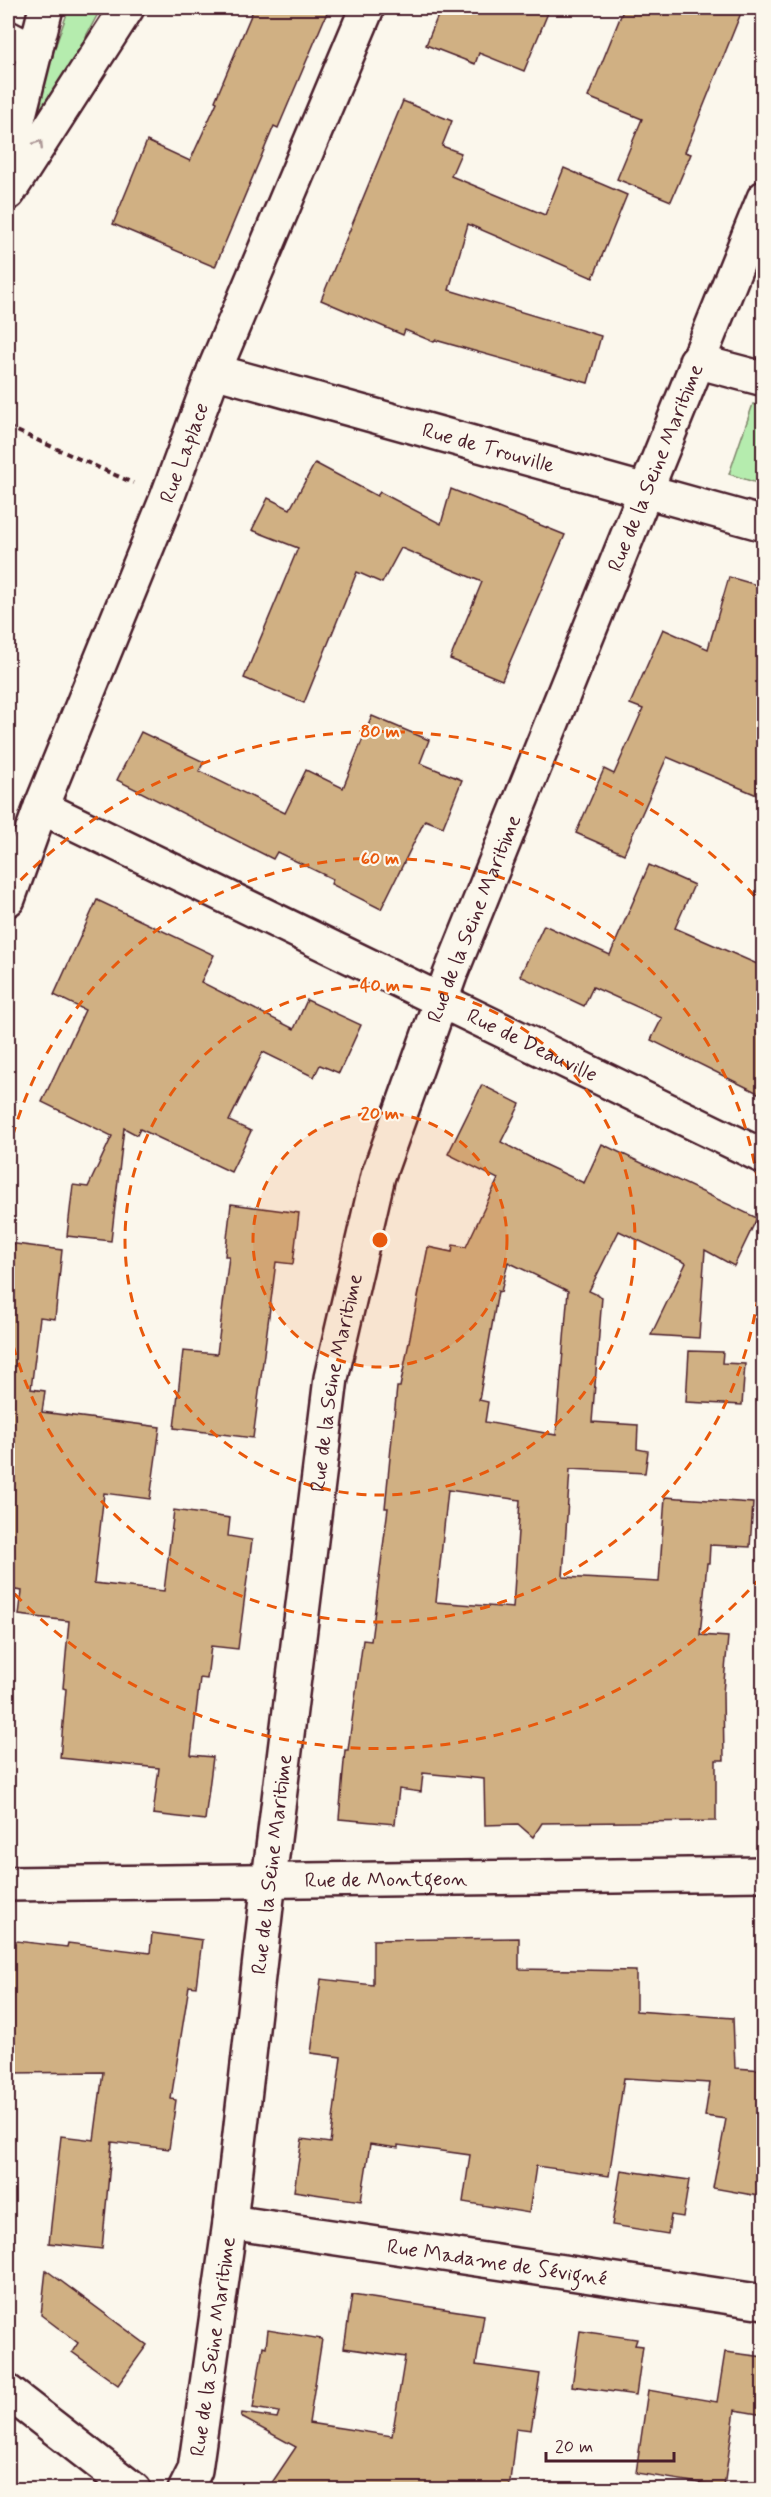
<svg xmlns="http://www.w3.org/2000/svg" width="771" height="2497" font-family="Mynerve,sans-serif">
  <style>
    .green { fill: #b5ecae; stroke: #80866c; stroke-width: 1.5 }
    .building { fill: #d0b083; stroke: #4a1f2b; stroke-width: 1.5; fill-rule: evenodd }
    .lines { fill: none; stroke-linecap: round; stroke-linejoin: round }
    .street-casing { stroke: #4a1f2b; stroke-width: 38 }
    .secondary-casing { stroke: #4a1f2b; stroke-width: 38 }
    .path { stroke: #4a1f2b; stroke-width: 4; stroke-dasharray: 6 4.5; stroke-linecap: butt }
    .street { stroke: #fbf7ec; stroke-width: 33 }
    .secondary { stroke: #fbf7ec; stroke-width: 33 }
    .oneway { stroke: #ab9695 }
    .ring { fill: none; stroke: #e8590c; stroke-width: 3; stroke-dasharray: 10 8 }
    .labels { text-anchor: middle; stroke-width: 4.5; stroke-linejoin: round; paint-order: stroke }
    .street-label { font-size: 21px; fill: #4a1f2b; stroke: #fbf7ec }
    .centre { fill: #e8590c; stroke: #fbf7ec; stroke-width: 3 }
    .ring-label { font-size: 18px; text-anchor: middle; font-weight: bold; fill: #e8590c; stroke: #fbf7ec; stroke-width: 4.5; stroke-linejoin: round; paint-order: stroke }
  </style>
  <rect width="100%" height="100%" fill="#fbf7ec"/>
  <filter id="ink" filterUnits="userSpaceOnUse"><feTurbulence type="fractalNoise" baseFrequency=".0167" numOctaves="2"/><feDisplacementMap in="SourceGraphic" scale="12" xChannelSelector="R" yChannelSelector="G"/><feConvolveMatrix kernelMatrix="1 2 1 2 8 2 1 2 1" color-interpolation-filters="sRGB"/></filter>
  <g filter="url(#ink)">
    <!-- green -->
    <g class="green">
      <path d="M 69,8 L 101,8 L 8,182 L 8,179 Z"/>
      <path d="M 753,404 L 763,407 L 763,485 L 729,474 Z"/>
    </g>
    <!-- building -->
    <g class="building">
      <path d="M 254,8 L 329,8 L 278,128 L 274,126 L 215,267 L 113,224 L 147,141 L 190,161 L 217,102 L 215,101 Z"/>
      <path d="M 441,8 L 550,8 L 524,71 L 479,53 L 475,64 L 426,45 Z"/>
      <path d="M 624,8 L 642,14 L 645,8 L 743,8 L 685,152 L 691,154 L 671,201 L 617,179 L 642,119 L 588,97 Z"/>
      <path d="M 403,101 L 452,121 L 442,146 L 461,153 L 451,176 L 545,215 L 564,168 L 627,195 L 593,278 L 468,224 L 449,290 L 601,336 L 588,383 L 435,340 L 434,342 L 405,330 L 403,335 L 321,300 Z"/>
      <path d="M 315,463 L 377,496 L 380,492 L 441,524 L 451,489 L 565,535 L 502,680 L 450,659 L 482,582 L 401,548 L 382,583 L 357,572 L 304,703 L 244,678 L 298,548 L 252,530 L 268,498 L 290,509 Z"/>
      <path d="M 729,577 L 764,587 L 764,798 L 667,757 L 624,854 L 576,833 L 604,769 L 614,774 L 643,709 L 630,704 L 663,629 L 708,649 Z"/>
      <path d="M 372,716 L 429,740 L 420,763 L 462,780 L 443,827 L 425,820 L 381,909 L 331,884 L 333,879 L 277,852 L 273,859 L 117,780 L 141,732 L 204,762 L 199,771 L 285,813 L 306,770 L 343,788 Z"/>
      <path d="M 649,865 L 694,885 L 675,928 L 764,967 L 764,1096 L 651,1040 L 662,1018 L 593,987 L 584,1006 L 520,976 L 544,925 L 610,955 Z"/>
      <path d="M 97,900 L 214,955 L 201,982 L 294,1029 L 307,1000 L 361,1025 L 339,1073 L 320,1065 L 314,1077 L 263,1052 L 229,1121 L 251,1131 L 231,1172 L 140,1129 L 137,1135 L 124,1128 L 111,1241 L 67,1236 L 73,1185 L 88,1187 L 112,1136 L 42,1102 L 85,1010 L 54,995 Z"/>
      <path d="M 482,1085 L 520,1104 L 501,1142 L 539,1162 L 584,1183 L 602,1144 L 757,1218 L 734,1266 L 705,1250 L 699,1338 L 651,1335 L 686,1263 L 619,1231 L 589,1291 L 602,1297 L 592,1422 L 638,1425 L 637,1449 L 648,1451 L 645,1473 L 570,1469 L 563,1577 L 659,1582 L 665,1497 L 753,1503 L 750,1547 L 710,1545 L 709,1563 L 707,1563 L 700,1635 L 728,1637 L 723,1693 L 724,1760 L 716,1760 L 716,1821 L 542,1823 L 533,1837 L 518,1824 L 485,1825 L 484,1779 L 423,1773 L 421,1792 L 399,1789 L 395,1824 L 339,1819 L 345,1750 L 348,1750 L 363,1640 L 371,1641 L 388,1508 L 385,1508 L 397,1387 L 400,1387 L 428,1247 L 452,1252 L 453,1245 L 466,1247 L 498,1179 L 448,1154 ZM 508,1262 L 568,1291 L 556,1435 L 485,1422 L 488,1402 L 479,1400 L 498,1291 L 501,1292 ZM 448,1490 L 520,1500 L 513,1608 L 436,1602 Z"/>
      <path d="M 231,1204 L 299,1213 L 293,1264 L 276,1262 L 253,1438 L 174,1428 L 183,1351 L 217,1354 L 229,1256 L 225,1256 Z"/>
      <path d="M 8,1243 L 62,1250 L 55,1319 L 40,1317 L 31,1389 L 45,1391 L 42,1412 L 160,1427 L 150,1499 L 104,1493 L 94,1583 L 164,1591 L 174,1510 L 230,1518 L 228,1536 L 252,1540 L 238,1649 L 211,1646 L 207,1679 L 200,1678 L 191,1755 L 213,1757 L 205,1820 L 153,1814 L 159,1768 L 60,1758 L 66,1689 L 63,1688 L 69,1621 L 19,1615 L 22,1591 L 8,1589 Z"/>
      <path d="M 689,1351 L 723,1352 L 722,1363 L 745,1364 L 742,1405 L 686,1402 Z"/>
      <path d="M 152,1933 L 202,1940 L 196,1987 L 189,1986 L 171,2099 L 176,2100 L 169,2149 L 112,2142 L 102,2249 L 49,2243 L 61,2136 L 94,2140 L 103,2072 L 8,2073 L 8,1940 L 67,1947 L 68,1943 L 150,1953 Z"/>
      <path d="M 519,1938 L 519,1969 L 636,1971 L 636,2011 L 733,2018 L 735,2068 L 764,2070 L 764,2197 L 713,2188 L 726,2119 L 705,2116 L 710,2083 L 624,2078 L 609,2176 L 536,2166 L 529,2213 L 463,2202 L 470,2155 L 398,2145 L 398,2148 L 370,2144 L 361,2201 L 294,2191 L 302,2139 L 330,2143 L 341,2057 L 311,2053 L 321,1979 L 373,1985 L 373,1940 Z"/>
      <path d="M 621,2170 L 689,2180 L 683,2217 L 671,2215 L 668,2234 L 612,2225 Z"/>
      <path d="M 46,2270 L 147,2345 L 118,2385 L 72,2352 L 78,2343 L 41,2315 Z"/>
      <path d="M 352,2295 L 484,2315 L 476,2365 L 540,2374 L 531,2430 L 516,2428 L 509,2490 L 267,2490 L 296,2447 L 241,2417 L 242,2413 L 277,2418 L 279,2412 L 253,2408 L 263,2346 L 266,2347 L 268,2330 L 322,2339 L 309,2423 L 392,2436 L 405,2357 L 344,2348 Z"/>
      <path d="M 580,2331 L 637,2339 L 635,2345 L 643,2346 L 636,2395 L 572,2386 Z"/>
      <path d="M 725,2352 L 764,2357 L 764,2415 L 735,2410 L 724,2487 L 636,2473 L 648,2390 L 717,2402 Z"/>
    </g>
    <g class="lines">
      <!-- street casing -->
      <g class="street-casing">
        <g id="street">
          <path d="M 8,38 L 35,52"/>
          <path d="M 696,361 L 764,379"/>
          <path id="s1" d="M 214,371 L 764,524"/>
          <path id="s2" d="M 41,807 L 764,1157"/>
          <path id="s3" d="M 8,899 L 41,807 L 167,498 L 214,371 L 367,8"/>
          <path id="s4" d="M 8,1884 L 764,1874"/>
          <path id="s5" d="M 230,2222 L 764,2302"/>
          <path id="s6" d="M 185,2490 L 195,2470 L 230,2222 L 269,1880 L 331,1378 L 378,1176 L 450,975 L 764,198"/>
        </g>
      </g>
      <!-- secondary casing -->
      <g class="secondary-casing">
        <g id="secondary">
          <path d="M 8,159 L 46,8"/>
          <path d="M 8,193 L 127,8"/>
          <path d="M 8,2392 L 134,2490"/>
        </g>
      </g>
      <!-- path -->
      <path class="path" d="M 8,427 L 133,483"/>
      <!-- street -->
      <use href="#street" class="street"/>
      <!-- secondary -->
      <use href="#secondary" class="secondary"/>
    </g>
    <!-- one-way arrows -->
    <defs><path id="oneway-chevron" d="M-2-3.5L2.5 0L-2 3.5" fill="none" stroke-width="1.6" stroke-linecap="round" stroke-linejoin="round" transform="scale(1.5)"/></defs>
    <use class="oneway" href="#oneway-chevron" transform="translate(39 144) rotate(-57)"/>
  </g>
  <!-- distance rings -->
  <circle cx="380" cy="1240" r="127" fill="#e8590c" fill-opacity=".12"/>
  <g class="ring">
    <circle cx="380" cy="1240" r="127"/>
    <circle cx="380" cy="1240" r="255"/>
    <path d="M8 1154A382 382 0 1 1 8 1326"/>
    <path d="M761 1577A509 509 0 0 1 8 1587M8 893A509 509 0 0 1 761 903"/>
  </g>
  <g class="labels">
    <!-- street labels -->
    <g class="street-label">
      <text dy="7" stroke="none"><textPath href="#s1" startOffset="285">Rue de Trouville</textPath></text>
      <text dy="7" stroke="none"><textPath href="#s3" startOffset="480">Rue Laplace</textPath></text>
      <text dy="7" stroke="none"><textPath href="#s6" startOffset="2091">Rue de la Seine Maritime</textPath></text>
      <text dy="7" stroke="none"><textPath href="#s6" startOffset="1605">Rue de la Seine Maritime</textPath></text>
      <text dy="7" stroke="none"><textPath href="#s2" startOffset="546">Rue de Deauville</textPath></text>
      <text dy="7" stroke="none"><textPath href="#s6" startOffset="1119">Rue de la Seine Maritime</textPath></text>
      <text dy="7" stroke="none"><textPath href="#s6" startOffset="633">Rue de la Seine Maritime</textPath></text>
      <text dy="7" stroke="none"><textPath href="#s4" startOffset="378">Rue de Montgeon</textPath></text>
      <text dy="7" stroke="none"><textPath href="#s5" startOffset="270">Rue Madame de Sévigné</textPath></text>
      <text dy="7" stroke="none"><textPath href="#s6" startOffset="147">Rue de la Seine Maritime</textPath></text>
    </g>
  </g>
  <circle cx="380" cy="1240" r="9" class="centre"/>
  <g class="ring-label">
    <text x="380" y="737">80 m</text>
    <text x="380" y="864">60 m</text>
    <text x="380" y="991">40 m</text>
    <text x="380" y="1119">20 m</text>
  </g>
  <!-- margin -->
  <rect width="771" height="2497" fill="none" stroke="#fbf7ec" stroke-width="30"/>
  <rect x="15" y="15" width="741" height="2467" fill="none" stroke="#4a1f2b" stroke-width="2" filter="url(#ink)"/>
  <!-- scale -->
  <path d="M546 2452v9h128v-9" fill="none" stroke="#4a1f2b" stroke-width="3"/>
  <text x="555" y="2452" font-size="18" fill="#4a1f2b" stroke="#fbf7ec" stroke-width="4.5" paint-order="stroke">20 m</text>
</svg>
